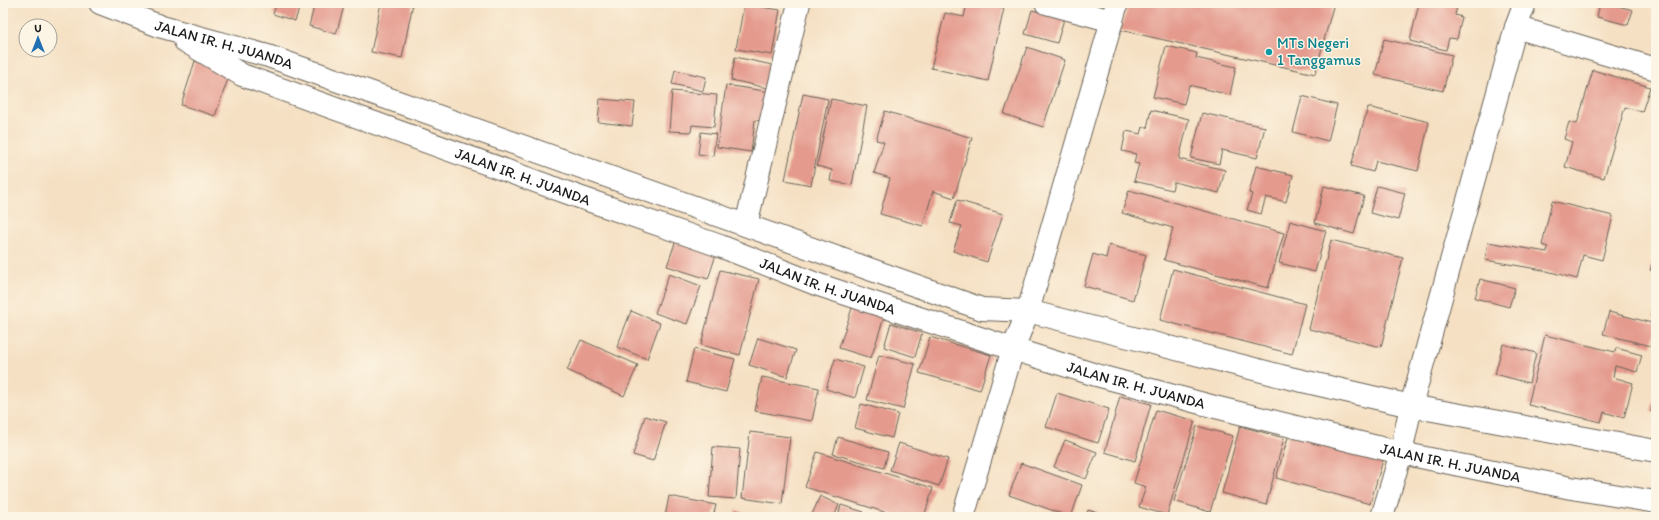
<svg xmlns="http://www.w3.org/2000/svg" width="1659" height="520" font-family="Itim,sans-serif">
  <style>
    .building { fill: #e49a8d }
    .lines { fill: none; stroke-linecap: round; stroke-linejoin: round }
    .street-casing { stroke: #686156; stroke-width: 24 }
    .highway-casing { stroke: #686156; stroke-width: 24 }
    .street { stroke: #fff; stroke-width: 22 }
    .highway { stroke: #fff; stroke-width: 22 }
    .culture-dot { fill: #0f9aa8; stroke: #fcf5e5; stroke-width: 1.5 }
    .labels { text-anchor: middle; stroke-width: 3; stroke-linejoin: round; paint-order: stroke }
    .culture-label { font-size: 15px; fill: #0d838f; stroke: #fcf5e5; text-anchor: start }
    .street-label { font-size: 15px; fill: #1c1c1c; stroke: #fcf5e5 }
  </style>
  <rect width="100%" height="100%" fill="#fcf5e5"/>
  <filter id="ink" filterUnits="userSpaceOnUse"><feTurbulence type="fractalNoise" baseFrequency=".025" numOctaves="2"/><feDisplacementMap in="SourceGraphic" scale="8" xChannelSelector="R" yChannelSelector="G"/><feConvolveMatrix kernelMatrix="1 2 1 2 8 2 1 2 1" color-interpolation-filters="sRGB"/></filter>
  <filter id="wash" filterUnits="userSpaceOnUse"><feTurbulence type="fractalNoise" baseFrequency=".012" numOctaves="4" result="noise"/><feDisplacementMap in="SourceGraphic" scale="16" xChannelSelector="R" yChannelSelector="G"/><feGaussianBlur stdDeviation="0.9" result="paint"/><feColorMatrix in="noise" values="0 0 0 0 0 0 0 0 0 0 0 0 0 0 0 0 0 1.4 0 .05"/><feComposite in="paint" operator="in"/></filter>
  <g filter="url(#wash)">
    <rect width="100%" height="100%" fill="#f5e0c3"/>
    <g id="blocks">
      <!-- building -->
      <g class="building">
        <path d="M 277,3 L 301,3 L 295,21 L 273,14 Z"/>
        <path d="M 315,3 L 345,3 L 336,34 L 309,26 Z"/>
        <path d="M 381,3 L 413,3 L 402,58 L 371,52 Z"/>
        <path d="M 967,3 L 983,3 L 1004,8 L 988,81 L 931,68 L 945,13 L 964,17 Z"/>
        <path d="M 1129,3 L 1334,3 L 1315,74 L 1120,30 Z"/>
        <path d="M 1419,3 L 1458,3 L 1455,15 L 1462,17 L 1457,39 L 1449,38 L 1446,50 L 1410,41 Z"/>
        <path d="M 1600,3 L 1607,3 L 1633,10 L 1628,25 L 1597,17 Z"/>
        <path d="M 744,4 L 780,10 L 772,55 L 736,49 Z"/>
        <path d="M 1032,10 L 1064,19 L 1057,43 L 1025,34 Z"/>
        <path d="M 1384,39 L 1452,55 L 1443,91 L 1375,75 Z"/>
        <path d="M 1166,46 L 1197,53 L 1196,58 L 1236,67 L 1230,95 L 1189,85 L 1184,104 L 1153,97 Z"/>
        <path d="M 1027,47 L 1065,60 L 1043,127 L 1004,114 Z"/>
        <path d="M 735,57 L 777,66 L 772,89 L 731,80 Z"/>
        <path d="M 195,61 L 230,73 L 215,116 L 181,105 Z"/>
        <path d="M 675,70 L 706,77 L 703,91 L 672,84 Z"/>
        <path d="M 1593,70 L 1650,87 L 1642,112 L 1625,107 L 1604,178 L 1565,167 L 1572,142 L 1564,139 L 1569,122 L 1577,124 Z"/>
        <path d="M 726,85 L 771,92 L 766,122 L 755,120 L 751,152 L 717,147 Z"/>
        <path d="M 672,91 L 717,95 L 714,127 L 692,125 L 691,132 L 669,131 Z"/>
        <path d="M 803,94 L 828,99 L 811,185 L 785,180 Z"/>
        <path d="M 1302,96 L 1337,105 L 1328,141 L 1293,132 Z"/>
        <path d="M 600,99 L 635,102 L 632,126 L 598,122 Z"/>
        <path d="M 831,99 L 867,106 L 852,185 L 830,181 L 832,170 L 817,166 Z"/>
        <path d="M 1368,107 L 1429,122 L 1418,171 L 1376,161 L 1373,172 L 1351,166 Z"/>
        <path d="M 1151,110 L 1189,119 L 1179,159 L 1225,170 L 1219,193 L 1174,182 L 1172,190 L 1134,181 L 1139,164 L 1134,163 L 1136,154 L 1122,151 L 1126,131 L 1141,134 L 1143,127 L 1147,128 Z"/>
        <path d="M 885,111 L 972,138 L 954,198 L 933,191 L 923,226 L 880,214 L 890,178 L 874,173 L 884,142 L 876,140 Z"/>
        <path d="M 1202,113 L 1265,127 L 1257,158 L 1222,150 L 1219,164 L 1191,158 Z"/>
        <path d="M 701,132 L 716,134 L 713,156 L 698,154 Z"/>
        <path d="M 1256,166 L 1293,175 L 1286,202 L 1266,197 L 1261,214 L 1247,210 L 1252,194 L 1249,193 Z"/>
        <path d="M 1324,186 L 1364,196 L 1354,234 L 1315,223 Z"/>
        <path d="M 1377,186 L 1405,193 L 1398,220 L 1370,213 Z"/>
        <path d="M 1129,190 L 1284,233 L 1268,288 L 1164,260 L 1173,228 L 1122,213 Z"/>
        <path d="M 957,200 L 1003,214 L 987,262 L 953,251 L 962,226 L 950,223 Z"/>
        <path d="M 1552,201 L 1613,216 L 1602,260 L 1583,255 L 1577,279 L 1543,270 L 1485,260 L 1488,242 L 1547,252 L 1548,247 L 1542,245 Z"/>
        <path d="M 1290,221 L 1326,231 L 1315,272 L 1279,263 Z"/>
        <path d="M 676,240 L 717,252 L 708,279 L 667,266 Z"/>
        <path d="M 1331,240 L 1403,258 L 1381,347 L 1309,329 Z"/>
        <path d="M 1109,245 L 1146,255 L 1133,300 L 1084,286 L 1093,254 L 1106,258 Z"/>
        <path d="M 1656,252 L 1656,272 L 1650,270 Z"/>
        <path d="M 1173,269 L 1305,304 L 1292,354 L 1160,320 Z"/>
        <path d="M 720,270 L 759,279 L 740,355 L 701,345 Z"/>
        <path d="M 669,274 L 701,286 L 687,324 L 655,313 Z"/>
        <path d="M 1480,279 L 1515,288 L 1509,307 L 1475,298 Z"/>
        <path d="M 853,305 L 885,314 L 871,358 L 839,348 Z"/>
        <path d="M 1656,307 L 1656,318 L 1653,317 Z"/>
        <path d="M 631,311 L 660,323 L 647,359 L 617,347 Z"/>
        <path d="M 1609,312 L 1656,324 L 1651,346 L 1603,334 Z"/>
        <path d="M 891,323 L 922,333 L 915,357 L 884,347 Z"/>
        <path d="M 1545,335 L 1615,352 L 1616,348 L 1642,355 L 1637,372 L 1615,366 L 1613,377 L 1633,383 L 1624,418 L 1604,412 L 1601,422 L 1528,405 Z"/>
        <path d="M 930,337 L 991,355 L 980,390 L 919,373 Z"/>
        <path d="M 758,338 L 796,350 L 787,377 L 749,365 Z"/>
        <path d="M 581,340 L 638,365 L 624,396 L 567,370 Z"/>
        <path d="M 1503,344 L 1536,353 L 1529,383 L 1495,374 Z"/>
        <path d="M 694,349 L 735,359 L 726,392 L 686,382 Z"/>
        <path d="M 879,355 L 915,364 L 903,409 L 867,400 Z"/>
        <path d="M 835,359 L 864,367 L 855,398 L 826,389 Z"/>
        <path d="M 762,377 L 819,388 L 812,421 L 755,411 Z"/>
        <path d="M 1655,392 L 1656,392 L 1656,413 L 1651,412 Z"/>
        <path d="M 1057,393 L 1109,409 L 1098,443 L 1046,427 Z"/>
        <path d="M 1120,396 L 1151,404 L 1135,461 L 1105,452 Z"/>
        <path d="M 861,404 L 898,414 L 892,438 L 855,428 Z"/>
        <path d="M 1156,410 L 1195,421 L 1167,515 L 1139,507 L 1146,487 L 1134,483 Z"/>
        <path d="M 645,416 L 666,422 L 653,461 L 633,455 Z"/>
        <path d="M 1197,426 L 1233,436 L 1210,512 L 1174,501 Z"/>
        <path d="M 1240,426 L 1284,438 L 1266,505 L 1222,493 Z"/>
        <path d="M 750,432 L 790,437 L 782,504 L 742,498 Z"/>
        <path d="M 1289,434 L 1383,460 L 1370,504 L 1276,478 Z"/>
        <path d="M 838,437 L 888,452 L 884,468 L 833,454 Z"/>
        <path d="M 1065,440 L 1097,452 L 1086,479 L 1054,467 Z"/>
        <path d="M 899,443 L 948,459 L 939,486 L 890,470 Z"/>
        <path d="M 713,447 L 740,449 L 736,499 L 709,497 Z"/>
        <path d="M 817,452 L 933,488 L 924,517 L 900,517 L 805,487 Z"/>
        <path d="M 1021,463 L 1082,485 L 1071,517 L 1009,495 Z"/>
        <path d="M 669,496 L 716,505 L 713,517 L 665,517 Z"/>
        <path d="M 820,496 L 839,505 L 834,517 L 811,517 Z"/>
        <path d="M 841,505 L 864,512 L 863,517 L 838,517 Z"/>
        <path d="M 736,510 L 756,517 L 734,517 Z"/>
        <path d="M 1088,510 L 1113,517 L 1086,517 Z"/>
        <path d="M 872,514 L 881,517 L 871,517 Z"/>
      </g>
    </g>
  </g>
  <g filter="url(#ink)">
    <use href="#blocks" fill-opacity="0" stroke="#686156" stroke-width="1"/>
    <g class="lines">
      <!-- street casing -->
      <g class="street-casing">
        <g id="street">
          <path d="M 1046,3 L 1112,21"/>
          <path d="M 1516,27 L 1656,69"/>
          <path d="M 746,225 L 799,3"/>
          <path d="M 963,517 L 1013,349 L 1028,311 L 1117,3"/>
          <path d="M 1382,517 L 1401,453 L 1411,406 L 1516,27 L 1525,3"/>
        </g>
      </g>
      <!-- highway casing -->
      <g class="highway-casing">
        <g id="highway">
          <path id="s1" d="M 100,3 L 162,27 L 268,56 L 982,309 L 1028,311 L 1281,376 L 1411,406 L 1656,451"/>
          <path id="s2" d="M 185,41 L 242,75 L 579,197 L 720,246 L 816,284 L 1013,349 L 1096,375 L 1215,407 L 1401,453 L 1571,488 L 1656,502"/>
        </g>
      </g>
      <!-- street -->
      <use href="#street" class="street"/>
      <!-- highway -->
      <use href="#highway" class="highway"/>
    </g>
  </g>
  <!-- markers -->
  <circle class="culture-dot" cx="1269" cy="52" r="4"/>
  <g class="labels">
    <!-- culture labels -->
    <g class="culture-label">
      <text x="1277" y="48">MTs Negeri<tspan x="1277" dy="17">1 Tanggamus</tspan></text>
    </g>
    <!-- street labels -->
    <g class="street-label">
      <text dy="5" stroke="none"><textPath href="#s1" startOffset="131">JALAN IR. H. JUANDA</textPath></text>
      <text dy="5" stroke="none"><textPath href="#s2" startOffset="365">JALAN IR. H. JUANDA</textPath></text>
      <text dy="5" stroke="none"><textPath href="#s2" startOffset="689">JALAN IR. H. JUANDA</textPath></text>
      <text dy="5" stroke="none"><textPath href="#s2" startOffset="1013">JALAN IR. H. JUANDA</textPath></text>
      <text dy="5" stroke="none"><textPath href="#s2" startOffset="1337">JALAN IR. H. JUANDA</textPath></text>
    </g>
  </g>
  <!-- margin -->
  <rect width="1659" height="520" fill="none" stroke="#fcf5e5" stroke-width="16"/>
  <!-- north arrow -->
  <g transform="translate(38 38)"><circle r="19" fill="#fcf5e5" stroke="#a29e95"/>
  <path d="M0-3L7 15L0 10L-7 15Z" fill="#1f6fb2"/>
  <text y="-6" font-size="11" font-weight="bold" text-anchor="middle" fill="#1c1c1c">U</text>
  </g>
</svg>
